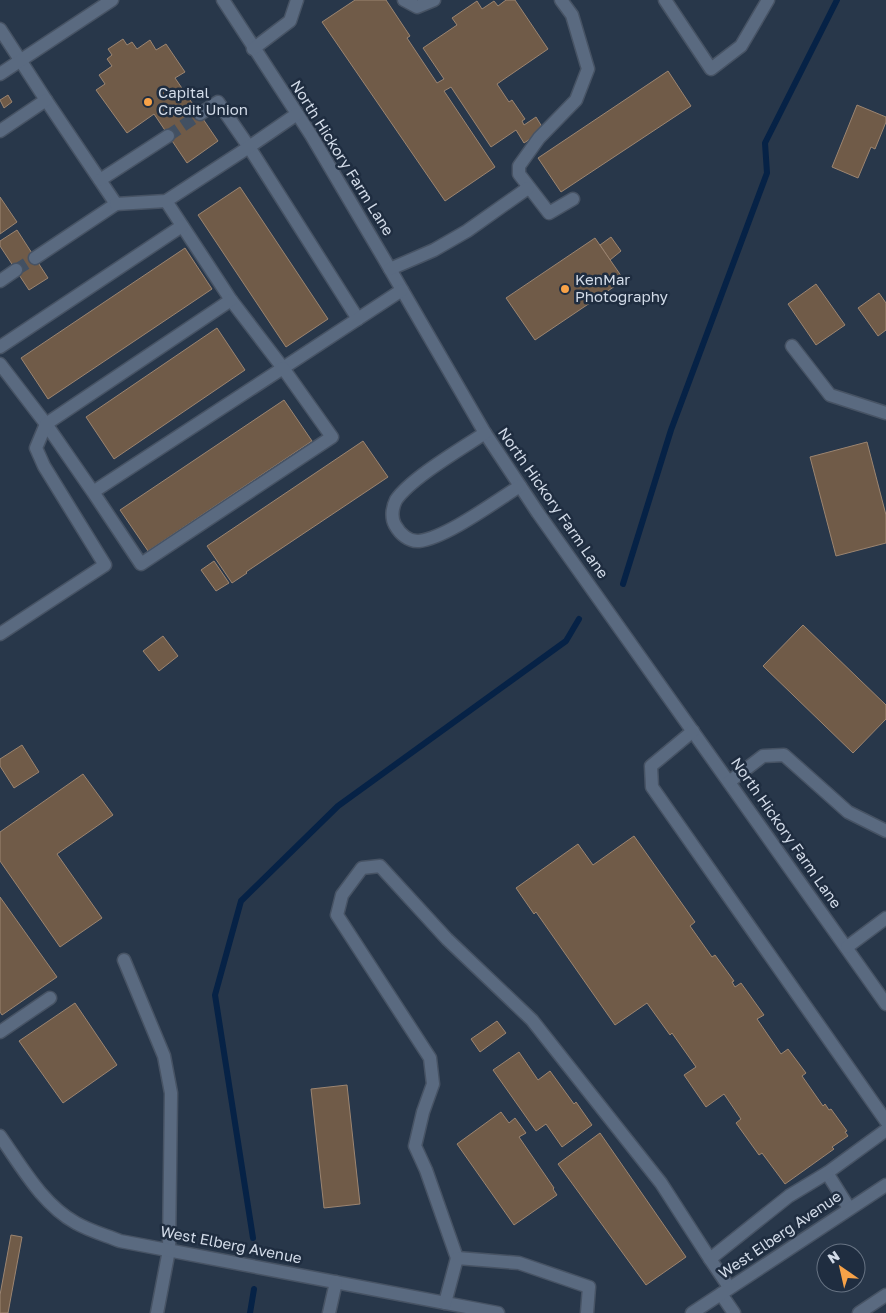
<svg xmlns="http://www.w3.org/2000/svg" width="886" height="1313" font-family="'Golos Text',sans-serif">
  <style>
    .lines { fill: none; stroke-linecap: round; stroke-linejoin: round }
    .stream { stroke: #062246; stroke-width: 6 }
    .building { fill: #705b48; stroke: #9c8571 }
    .minor-tunnel { stroke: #425062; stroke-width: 12; stroke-dasharray: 12 6; stroke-linecap: butt }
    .minor-casing { stroke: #475364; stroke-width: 15 }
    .minor { stroke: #5a6a80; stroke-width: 12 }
    .poi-dot { fill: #f7a248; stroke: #1f2d40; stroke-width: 2 }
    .labels { text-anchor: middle; stroke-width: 5; stroke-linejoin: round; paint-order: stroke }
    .poi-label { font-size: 15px; fill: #d2dbe8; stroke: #1f2d40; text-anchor: start }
    .street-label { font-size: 15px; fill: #d2dbe8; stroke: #1f2d40 }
  </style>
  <rect width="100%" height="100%" fill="#28374a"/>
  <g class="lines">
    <!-- stream -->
    <g class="stream">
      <path d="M 623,584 L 671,430 L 767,173 L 765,143 L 837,0"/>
      <path d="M 253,1238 L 215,995 L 241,901 L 338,806 L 566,641 L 579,619"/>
      <path d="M 250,1313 L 254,1289"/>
    </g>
  </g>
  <!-- building -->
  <g class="building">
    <path d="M 355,0 L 386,0 L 410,36 L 407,38 L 437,83 L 444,79 L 423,48 L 457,25 L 452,18 L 477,1 L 482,9 L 494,1 L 498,6 L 506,0 L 515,0 L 548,49 L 497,84 L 509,102 L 512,100 L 525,119 L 522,121 L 524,125 L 536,117 L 544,130 L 524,143 L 516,130 L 491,147 L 451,87 L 444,91 L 495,167 L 445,201 L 322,22 Z"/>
    <path d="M 123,39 L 127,45 L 132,42 L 137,49 L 150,40 L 156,50 L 166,44 L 185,72 L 175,78 L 218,141 L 187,163 L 154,114 L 127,133 L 96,90 L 105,84 L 99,75 L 112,66 L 107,59 L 112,55 L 108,49 Z"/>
    <path d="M 668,71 L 691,106 L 561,192 L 538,158 Z"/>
    <path d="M 8,95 L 12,102 L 4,108 L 0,100 Z"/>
    <path d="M 857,105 L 886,117 L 886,122 L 875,149 L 871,147 L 858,178 L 832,167 Z"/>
    <path d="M 240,187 L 328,319 L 286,347 L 198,215 Z"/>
    <path d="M 0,197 L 17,222 L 0,234 Z"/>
    <path d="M 17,230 L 48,278 L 29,290 L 0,246 L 0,241 Z"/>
    <path d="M 611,237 L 621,251 L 610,260 L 600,245 Z"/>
    <path d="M 595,238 L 624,280 L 535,340 L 506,298 Z"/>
    <path d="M 185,248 L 212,289 L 48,399 L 21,358 Z"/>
    <path d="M 816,284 L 845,325 L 816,345 L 788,304 Z"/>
    <path d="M 879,293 L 886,303 L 886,330 L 878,336 L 858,308 Z"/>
    <path d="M 217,328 L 245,370 L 114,459 L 86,417 Z"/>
    <path d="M 284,400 L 312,441 L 148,551 L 120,510 Z"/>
    <path d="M 363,441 L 388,477 L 246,572 L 247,573 L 232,583 L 207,546 Z"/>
    <path d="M 867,442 L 886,515 L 886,543 L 836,556 L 810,457 Z"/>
    <path d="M 214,561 L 229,583 L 216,591 L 201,570 Z"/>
    <path d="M 803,625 L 886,705 L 886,719 L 853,753 L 763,666 Z"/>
    <path d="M 163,636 L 178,656 L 159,671 L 143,651 Z"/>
    <path d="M 22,745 L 39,772 L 14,788 L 0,766 L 0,759 Z"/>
    <path d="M 83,774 L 113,815 L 57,854 L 102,918 L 60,947 L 0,861 L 0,832 Z"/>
    <path d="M 634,836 L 695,922 L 690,926 L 712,957 L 715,955 L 734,981 L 732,982 L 735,987 L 741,983 L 764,1015 L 757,1019 L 781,1054 L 788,1049 L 806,1073 L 802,1076 L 823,1106 L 825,1104 L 829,1110 L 831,1109 L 847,1131 L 845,1132 L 848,1136 L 832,1147 L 834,1149 L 785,1184 L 762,1153 L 759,1155 L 736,1123 L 741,1119 L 724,1094 L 706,1107 L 684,1075 L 696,1067 L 672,1033 L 670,1035 L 647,1003 L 615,1025 L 536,912 L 534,914 L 516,888 L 578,844 L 593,865 Z"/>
    <path d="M 0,897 L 57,977 L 2,1015 L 0,1012 Z"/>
    <path d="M 75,1003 L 117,1065 L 63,1103 L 19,1041 Z"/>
    <path d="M 497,1021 L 506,1033 L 480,1052 L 471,1039 Z"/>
    <path d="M 519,1052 L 538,1080 L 550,1071 L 574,1104 L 576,1102 L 592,1125 L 562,1147 L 546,1124 L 536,1131 L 493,1070 Z"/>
    <path d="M 347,1085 L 360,1204 L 324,1208 L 311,1089 Z"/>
    <path d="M 501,1112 L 509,1123 L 515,1118 L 526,1133 L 519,1137 L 554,1188 L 553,1189 L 557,1195 L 514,1225 L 457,1144 Z"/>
    <path d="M 600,1133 L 686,1257 L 646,1285 L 558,1164 Z"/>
    <path d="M 11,1235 L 22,1237 L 8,1313 L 0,1313 L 0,1295 Z"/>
  </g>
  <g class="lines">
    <!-- minor-tunnel -->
    <g class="minor-tunnel">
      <path d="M 168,136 L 200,114"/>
      <path d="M 16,270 L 35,258"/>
    </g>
    <!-- minor casing -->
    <g class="minor-casing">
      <g id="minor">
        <path d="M 223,0 L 311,135 L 383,257 L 485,433 L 538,513 L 886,1004"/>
        <path d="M 404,0 L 417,7 L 434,0"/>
        <path d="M 561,0 L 572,15 L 588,69 L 576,100 L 539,138 L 519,166 L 519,174 L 549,213 L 573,199"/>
        <path d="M 665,0 L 711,69 L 741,46 L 768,0"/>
        <path d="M 0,29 L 46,100 L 116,204 L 35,258"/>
        <path d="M 253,49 L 290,21 L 297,0"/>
        <path d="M 0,74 L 112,0"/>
        <path d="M 200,114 L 218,102 L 249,147 L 358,319"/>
        <path d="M 0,131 L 46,100"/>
        <path d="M 100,180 L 168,136"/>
        <path d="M 166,201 L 231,300 L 283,368 L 402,290"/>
        <path d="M 116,204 L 166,201 L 249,147 L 297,114"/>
        <path d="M 390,269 L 434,250 L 467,231 L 528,188"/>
        <path d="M 0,281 L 16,270"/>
        <path d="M 792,346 L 830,395 L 886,413"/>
        <path d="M 0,347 L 182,226"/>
        <path d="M 0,364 L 46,424 L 93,492 L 283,368 L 332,437 L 141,564 L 93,492"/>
        <path d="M 485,433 C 461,449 411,478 396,500 C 392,508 391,518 395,525 C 400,534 409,542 419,541 C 446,538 496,501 520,486"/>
        <path d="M 0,634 L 105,565 L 44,466 L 36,448 L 46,424 L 231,300"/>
        <path d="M 693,731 L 651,766 L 652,787 L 886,1121"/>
        <path d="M 729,782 L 763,756 L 784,755 L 848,812 L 886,831"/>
        <path d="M 847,947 L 886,918"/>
        <path d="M 124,960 L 164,1056 L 171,1093 L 169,1250 L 157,1313"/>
        <path d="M 0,1032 L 50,998"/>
        <path d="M 0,1136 C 22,1167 42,1204 76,1223 C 90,1231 105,1235 120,1241 L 498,1313"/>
        <path d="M 849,1208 L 827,1173 L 886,1130"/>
        <path d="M 457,1258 L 426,1170 L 415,1146 L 423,1112 L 433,1084 L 430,1058 L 337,915 L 342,895 L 362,868 L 380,866 L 447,939 L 532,1020 L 661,1183 L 710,1259"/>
        <path d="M 729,1287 L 710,1259 L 789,1196 L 827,1173"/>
        <path d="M 721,1294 L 734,1313"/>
        <path d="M 445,1303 L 457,1258 L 519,1263 L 589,1287 L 587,1313"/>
        <path d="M 329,1313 L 336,1282"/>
        <path d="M 692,1313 L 886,1185"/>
        <path d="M 859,1313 L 886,1295"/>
      </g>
    </g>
    <!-- minor -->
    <use href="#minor" class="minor"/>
  </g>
  <!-- markers -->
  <g class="poi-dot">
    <circle cx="148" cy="102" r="5"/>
    <circle cx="565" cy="289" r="5"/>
  </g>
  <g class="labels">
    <!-- poi labels -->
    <g class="poi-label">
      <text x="158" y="98">Capital<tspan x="158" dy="17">Credit Union</tspan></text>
      <text x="575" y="285">KenMar<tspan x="575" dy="17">Photography</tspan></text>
    </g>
    <!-- street labels -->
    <g class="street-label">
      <text transform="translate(342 158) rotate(58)" y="5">North Hickory Farm Lane</text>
      <text transform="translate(553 503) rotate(55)" y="5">North Hickory Farm Lane</text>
      <text transform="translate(786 833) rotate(55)" y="5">North Hickory Farm Lane</text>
      <text transform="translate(780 1235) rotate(-34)" y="5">West Elberg Avenue</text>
      <text transform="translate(231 1245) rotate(11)" y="5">West Elberg Avenue</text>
    </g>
  </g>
  <!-- north arrow -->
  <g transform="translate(841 1268) rotate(326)"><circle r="24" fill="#1f2d40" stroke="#677383"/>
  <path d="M0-4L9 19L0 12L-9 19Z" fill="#f7a248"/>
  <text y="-8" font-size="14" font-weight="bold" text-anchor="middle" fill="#d2dbe8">N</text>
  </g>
</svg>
